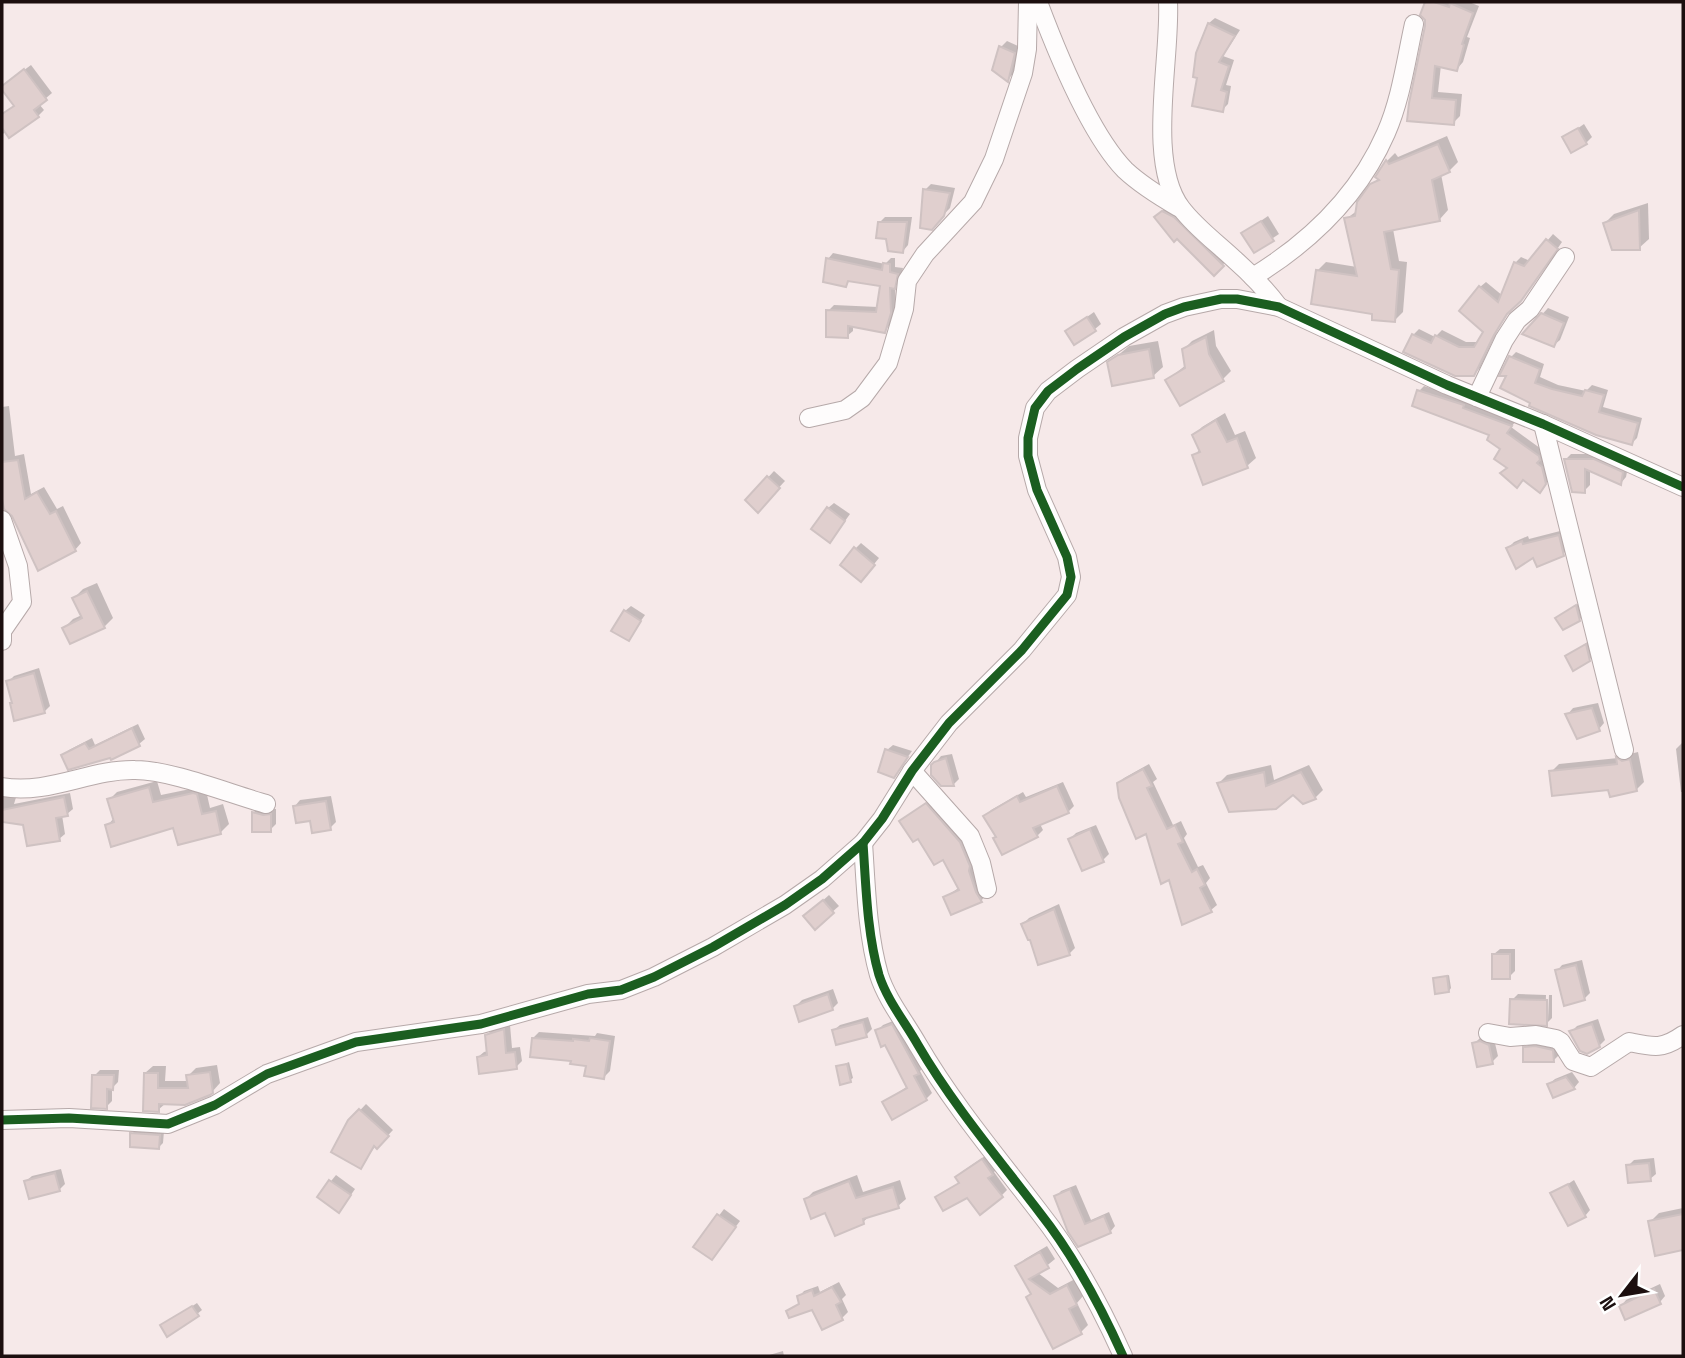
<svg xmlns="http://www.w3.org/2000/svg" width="1685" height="1358" font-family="'Space Grotesk',sans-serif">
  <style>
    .shadow { fill: #0003 }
    .building { fill: #e0cfce; stroke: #cfc2c2; stroke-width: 2 }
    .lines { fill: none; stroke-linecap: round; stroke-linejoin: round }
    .minor-casing { stroke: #b6a9a9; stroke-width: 20 }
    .minor { stroke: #fefcfc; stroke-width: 18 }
    .cycleway-casing { stroke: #fff; stroke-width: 13 }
    .cycleway { stroke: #1b5e20; stroke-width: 9 }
  </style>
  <rect width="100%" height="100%" fill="#f6e9e9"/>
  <!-- shadow -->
  <g class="shadow">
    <path d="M 1426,2 L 1469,2 L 1479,6 L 1467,37 L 1470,38 L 1463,62 L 1457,69 L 1441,65 L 1438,92 L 1462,94 L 1460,116 L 1453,123 L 1409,119 L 1427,26 L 1426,19 L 1422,14 Z"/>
    <path d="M 1215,18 L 1240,30 L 1223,56 L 1234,60 L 1226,85 L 1231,86 L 1228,104 L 1222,110 L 1199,77 L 1198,53 L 1209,23 Z"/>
    <path d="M 1007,41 L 1020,47 L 1013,74 L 1008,79 L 1001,47 Z"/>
    <path d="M 31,65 L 52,93 L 39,104 L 44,110 L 38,116 L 9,136 L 6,131 L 2,135 L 2,115 L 15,105 L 8,82 Z"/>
    <path d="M 1584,124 L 1592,137 L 1586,143 L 1564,138 Z"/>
    <path d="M 1447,136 L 1458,162 L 1449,171 L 1441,174 L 1448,210 L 1440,219 L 1393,229 L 1399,261 L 1407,262 L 1403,312 L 1395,320 L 1374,313 L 1318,270 L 1326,262 L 1357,267 L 1346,219 L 1358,210 L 1372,185 L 1379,178 L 1377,177 L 1387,161 L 1395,153 L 1398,157 Z"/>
    <path d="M 931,184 L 955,188 L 950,208 L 931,228 L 925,190 Z"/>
    <path d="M 1648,203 L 1649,239 L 1639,248 L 1605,223 L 1614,214 Z"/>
    <path d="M 1168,206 L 1228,259 L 1214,274 L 1161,212 Z"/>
    <path d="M 1268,216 L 1279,234 L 1254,251 L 1243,233 Z"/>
    <path d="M 885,217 L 912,217 L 908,245 L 903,251 L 888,237 L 879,223 Z"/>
    <path d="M 1553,234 L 1562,242 L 1527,293 L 1512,308 L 1499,327 L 1480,368 L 1474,374 L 1413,335 L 1419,329 L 1435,337 L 1442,330 L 1466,342 L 1479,342 L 1486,331 L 1480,287 L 1486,282 L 1503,296 L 1515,263 L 1521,257 L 1530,261 Z"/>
    <path d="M 833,253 L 885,264 L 891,258 L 895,258 L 895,267 L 903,268 L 900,281 L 895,286 L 896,306 L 890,325 L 884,331 L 853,325 L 853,331 L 847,336 L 828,311 L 834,305 L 878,307 L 882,285 L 851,280 L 845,285 L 828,259 Z"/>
    <path d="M 1548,308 L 1569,317 L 1560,340 L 1554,345 L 1525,333 Z"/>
    <path d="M 1094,312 L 1101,324 L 1095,329 L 1067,331 Z"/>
    <path d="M 1214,330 L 1216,346 L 1231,371 L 1223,379 L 1167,380 L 1186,365 L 1184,349 L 1192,341 Z"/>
    <path d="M 1158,341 L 1163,367 L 1153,376 L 1109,363 L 1129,346 Z"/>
    <path d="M 1516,352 L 1544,364 L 1540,377 L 1558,385 L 1586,391 L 1592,385 L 1608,390 L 1603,407 L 1642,418 L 1637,438 L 1631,444 L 1532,402 L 1509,375 L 1511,357 Z"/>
    <path d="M 1424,386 L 1469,400 L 1516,421 L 1511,427 L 1544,451 L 1541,457 L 1547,461 L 1551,477 L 1545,485 L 1524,479 L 1508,467 L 1503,449 L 1491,435 L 1419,391 Z"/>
    <path d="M 9,406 L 15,456 L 24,454 L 31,494 L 44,487 L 57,509 L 63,506 L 81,543 L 75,550 L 6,508 L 2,491 L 2,407 Z"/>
    <path d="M 1225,413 L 1235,435 L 1245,431 L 1256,458 L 1247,466 L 1194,456 L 1200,449 L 1194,436 L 1202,427 Z"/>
    <path d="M 1571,454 L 1600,454 L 1628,467 L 1626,477 L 1621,483 L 1590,469 L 1590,485 L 1584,491 L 1565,460 Z"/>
    <path d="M 774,471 L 785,481 L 758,510 L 747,500 Z"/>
    <path d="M 834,503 L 850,514 L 835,535 L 828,508 Z"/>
    <path d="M 1564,530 L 1569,548 L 1563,554 L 1534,555 L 1508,548 L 1514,542 L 1528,536 L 1529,539 Z"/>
    <path d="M 861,543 L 879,558 L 866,574 L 856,548 Z"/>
    <path d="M 97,583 L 113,618 L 104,627 L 64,628 L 73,619 L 82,615 L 74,598 L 83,589 Z"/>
    <path d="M 1582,601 L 1585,614 L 1579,620 L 1558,618 Z"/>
    <path d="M 631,606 L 645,615 L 628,639 L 625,611 Z"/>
    <path d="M 1592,639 L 1595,654 L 1589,660 L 1567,656 Z"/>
    <path d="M 39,668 L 50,706 L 44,712 L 14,701 L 8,682 L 14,676 Z"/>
    <path d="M 1598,703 L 1604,723 L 1599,729 L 1568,714 L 1573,708 Z"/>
    <path d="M 138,724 L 145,739 L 139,744 L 63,756 L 69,750 L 92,738 L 95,745 Z"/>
    <path d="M 1683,742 L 1683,792 L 1681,792 L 1676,749 Z"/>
    <path d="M 893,745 L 912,751 L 894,776 L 887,750 Z"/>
    <path d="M 1625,751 L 1630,754 L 1638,752 L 1644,782 L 1636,790 L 1610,789 L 1551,772 L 1559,764 L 1618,758 Z"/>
    <path d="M 952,754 L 959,779 L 953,785 L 933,766 L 941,756 Z"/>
    <path d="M 1149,764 L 1157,779 L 1153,782 L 1173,825 L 1181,821 L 1187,834 L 1184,838 L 1198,867 L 1203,865 L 1210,878 L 1206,883 L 1217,905 L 1211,910 L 1183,923 L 1170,878 L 1147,832 L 1118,784 L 1124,778 Z"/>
    <path d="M 1271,765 L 1274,780 L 1309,765 L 1323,790 L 1315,798 L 1293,792 L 1219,783 L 1227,775 Z"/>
    <path d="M 157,781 L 161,795 L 205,786 L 210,808 L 223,804 L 229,824 L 221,832 L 175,825 L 107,826 L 114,818 L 109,800 L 117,792 Z"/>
    <path d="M 1063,782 L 1074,806 L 1068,812 L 1040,824 L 1043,830 L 1037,836 L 997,836 L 986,816 L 991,810 L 1023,792 L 1026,797 Z"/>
    <path d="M 2,790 L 17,794 L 14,804 L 70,793 L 73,809 L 67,814 L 62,815 L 65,834 L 59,839 L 24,824 L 2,820 Z"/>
    <path d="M 331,796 L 336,822 L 330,828 L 312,819 L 295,806 L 300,800 Z"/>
    <path d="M 932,799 L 966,836 L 986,895 L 981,901 L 945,897 L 960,887 L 943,857 L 901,821 Z"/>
    <path d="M 259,807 L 276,809 L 276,824 L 270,830 L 254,830 L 254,812 Z"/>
    <path d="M 1096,825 L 1109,854 L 1103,860 L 1070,839 L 1076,833 Z"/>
    <path d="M 829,895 L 839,906 L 815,927 L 811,911 Z"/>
    <path d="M 1059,904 L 1075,948 L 1069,954 L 1023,924 L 1029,918 Z"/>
    <path d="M 1500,949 L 1515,949 L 1515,971 L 1509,977 L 1494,954 Z"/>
    <path d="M 1582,960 L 1590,993 L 1584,999 L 1557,971 L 1562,965 Z"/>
    <path d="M 1449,975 L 1451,988 L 1449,991 L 1435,979 Z"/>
    <path d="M 833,989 L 838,1003 L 832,1009 L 796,1006 L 802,1000 Z"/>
    <path d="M 1518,994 L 1546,995 L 1545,1020 L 1548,1020 L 1549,995 L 1552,995 L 1552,1018 L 1546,1024 L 1512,1000 Z"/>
    <path d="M 868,1017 L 872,1029 L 866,1035 L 834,1030 L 840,1025 Z"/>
    <path d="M 898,1019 L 924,1067 L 920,1071 L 932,1093 L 926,1099 L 892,1117 L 884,1102 L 908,1086 L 886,1043 L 877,1031 L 883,1025 Z"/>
    <path d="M 1598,1019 L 1605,1040 L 1599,1046 L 1571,1032 L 1577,1026 Z"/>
    <path d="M 510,1025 L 512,1048 L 520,1047 L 522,1061 L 516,1067 L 478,1057 L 484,1052 L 488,1051 L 487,1035 L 493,1029 Z"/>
    <path d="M 539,1032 L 595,1036 L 597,1033 L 615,1036 L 610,1071 L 604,1077 L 588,1065 L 533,1038 Z"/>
    <path d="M 1487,1036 L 1494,1039 L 1498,1056 L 1492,1062 L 1474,1044 L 1480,1038 Z"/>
    <path d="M 1531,1042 L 1558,1045 L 1560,1054 L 1554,1060 L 1525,1048 Z"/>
    <path d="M 849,1062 L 853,1078 L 850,1080 L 838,1067 Z"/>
    <path d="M 217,1065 L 220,1083 L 212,1092 L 166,1103 L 158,1110 L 145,1073 L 153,1066 L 166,1066 L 165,1081 L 189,1081 L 188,1076 L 196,1068 Z"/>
    <path d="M 100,1070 L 119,1070 L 118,1082 L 112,1088 L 112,1101 L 106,1107 L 94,1076 Z"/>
    <path d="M 1572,1072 L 1579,1082 L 1574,1088 L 1549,1084 L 1555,1079 Z"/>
    <path d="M 366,1104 L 393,1130 L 377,1147 L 376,1145 L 361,1167 L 350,1121 Z"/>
    <path d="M 136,1129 L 164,1131 L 163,1143 L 159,1147 L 132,1134 Z"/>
    <path d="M 988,1154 L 998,1168 L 994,1172 L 1007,1190 L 1002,1195 L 980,1212 L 967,1195 L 937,1197 L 961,1182 L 957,1177 L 963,1171 Z"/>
    <path d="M 1654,1158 L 1656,1174 L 1650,1179 L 1628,1166 L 1634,1160 Z"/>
    <path d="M 61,1169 L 65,1184 L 59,1190 L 26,1181 L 32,1176 Z"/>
    <path d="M 336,1175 L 355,1189 L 344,1205 L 319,1196 Z"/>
    <path d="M 857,1175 L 863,1192 L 900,1180 L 906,1199 L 898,1206 L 871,1215 L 863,1222 L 826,1211 L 806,1199 L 813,1192 Z"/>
    <path d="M 1574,1180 L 1590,1210 L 1585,1216 L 1553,1194 Z"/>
    <path d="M 1076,1185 L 1091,1220 L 1109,1212 L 1115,1226 L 1110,1232 L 1078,1245 L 1056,1197 L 1061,1191 Z"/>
    <path d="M 1683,1208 L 1683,1248 L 1656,1253 L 1650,1222 L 1659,1213 Z"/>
    <path d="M 724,1209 L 740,1221 L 712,1258 L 696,1246 Z"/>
    <path d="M 1047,1246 L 1055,1259 L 1038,1273 L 1058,1288 L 1075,1279 L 1083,1296 L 1077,1303 L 1088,1325 L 1081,1332 L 1032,1293 L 1017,1266 L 1025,1259 Z"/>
    <path d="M 839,1282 L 846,1295 L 842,1299 L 848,1312 L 842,1318 L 813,1307 L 788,1312 L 801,1302 L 799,1297 L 804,1291 L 818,1286 L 820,1292 Z"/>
    <path d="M 1660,1284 L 1665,1296 L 1660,1302 L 1621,1306 L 1626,1300 Z"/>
    <path d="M 197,1303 L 202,1310 L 197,1314 L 162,1326 Z"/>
    <path d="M 783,1351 L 784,1356 L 766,1356 Z"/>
  </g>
  <!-- building -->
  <g class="building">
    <path d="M 1425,2 L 1434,2 L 1449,7 L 1450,3 L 1473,13 L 1462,44 L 1464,45 L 1457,71 L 1435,66 L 1432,98 L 1456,100 L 1454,125 L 1407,121 L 1409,103 L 1425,26 L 1425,20 L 1420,15 Z"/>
    <path d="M 1208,23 L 1235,36 L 1219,62 L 1229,66 L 1221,90 L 1227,92 L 1223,112 L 1192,106 L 1197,78 L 1193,77 L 1196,53 Z"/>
    <path d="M 999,46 L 1015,53 L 1008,82 L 992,70 Z"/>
    <path d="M 24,69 L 47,100 L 34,110 L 39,117 L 9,138 L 2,128 L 2,114 L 14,106 L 2,90 L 2,86 Z"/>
    <path d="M 1578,128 L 1587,144 L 1571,153 L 1562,137 Z"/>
    <path d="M 1438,144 L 1450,172 L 1432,180 L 1440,221 L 1384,232 L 1391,269 L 1399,270 L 1395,322 L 1372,320 L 1372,314 L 1311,304 L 1316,270 L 1357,276 L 1344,218 L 1355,216 L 1357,202 L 1370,184 L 1379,180 L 1375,177 L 1386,160 L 1389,164 Z"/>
    <path d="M 923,189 L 950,193 L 944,216 L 932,230 L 920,228 Z"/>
    <path d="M 1639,210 L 1640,250 L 1612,250 L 1603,223 Z"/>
    <path d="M 1162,211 L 1174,217 L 1224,266 L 1214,276 L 1177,239 L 1174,242 L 1154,217 Z"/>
    <path d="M 1261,221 L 1274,241 L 1254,253 L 1241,233 Z"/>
    <path d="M 878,222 L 907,222 L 903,253 L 888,251 L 886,239 L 876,238 Z"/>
    <path d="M 1546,239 L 1558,249 L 1521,301 L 1507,314 L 1494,335 L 1474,376 L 1455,376 L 1403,352 L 1412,334 L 1431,343 L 1435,335 L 1459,347 L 1474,347 L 1483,332 L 1459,311 L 1479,286 L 1498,302 L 1514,262 L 1524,266 Z"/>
    <path d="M 826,258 L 882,270 L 883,263 L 890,264 L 890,272 L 898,274 L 895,289 L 890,288 L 891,313 L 885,333 L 848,326 L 848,338 L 826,337 L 826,310 L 876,312 L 880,286 L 848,281 L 846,287 L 823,282 Z"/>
    <path d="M 1541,313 L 1564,323 L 1554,347 L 1522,334 Z"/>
    <path d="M 1087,317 L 1096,331 L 1074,345 L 1065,331 Z"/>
    <path d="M 1206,337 L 1209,354 L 1224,381 L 1180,406 L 1165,380 L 1185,368 L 1182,349 Z"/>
    <path d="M 1149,349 L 1154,378 L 1112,386 L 1107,362 L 1118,355 Z"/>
    <path d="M 1509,356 L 1540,369 L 1535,383 L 1552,389 L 1582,396 L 1585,390 L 1604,395 L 1599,412 L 1638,423 L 1632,445 L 1596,435 L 1529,406 L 1530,403 L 1500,388 L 1506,376 L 1499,376 Z"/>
    <path d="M 1417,390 L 1464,405 L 1463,408 L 1512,426 L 1507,433 L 1539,456 L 1540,460 L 1537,463 L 1542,467 L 1546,484 L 1540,493 L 1523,480 L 1517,488 L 1500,473 L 1507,468 L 1494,459 L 1500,449 L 1487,440 L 1489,435 L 1412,406 Z"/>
    <path d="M 1216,420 L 1227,442 L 1237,438 L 1248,468 L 1203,485 L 1192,455 L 1200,452 L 1192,435 Z"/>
    <path d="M 1564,459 L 1594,459 L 1623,472 L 1621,485 L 1585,469 L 1585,493 L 1572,492 Z"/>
    <path d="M 18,460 L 25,499 L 37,492 L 50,514 L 56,511 L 76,551 L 38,571 L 12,516 L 4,509 L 2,499 L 2,462 Z"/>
    <path d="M 767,476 L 780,488 L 758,513 L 745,500 Z"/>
    <path d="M 827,507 L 845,521 L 830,543 L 811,529 Z"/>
    <path d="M 1559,535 L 1564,556 L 1537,567 L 1533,558 L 1516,569 L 1506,548 L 1522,541 L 1523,544 Z"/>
    <path d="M 854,547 L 875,565 L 861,582 L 840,565 Z"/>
    <path d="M 87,591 L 105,628 L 70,644 L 62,628 L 82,618 L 72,598 Z"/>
    <path d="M 1576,605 L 1580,621 L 1563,630 L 1555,618 Z"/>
    <path d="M 624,610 L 641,621 L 629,641 L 611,631 Z"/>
    <path d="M 1586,644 L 1590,661 L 1573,671 L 1565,656 Z"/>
    <path d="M 34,673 L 45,713 L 14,721 L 10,703 L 12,703 L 6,681 Z"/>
    <path d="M 1592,708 L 1600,731 L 1577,739 L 1565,714 Z"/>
    <path d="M 132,728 L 140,746 L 111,760 L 110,758 L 68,770 L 61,755 L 85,743 L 89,749 Z"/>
    <path d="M 885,749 L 908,757 L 894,778 L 878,772 Z"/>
    <path d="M 1616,757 L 1622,761 L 1630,759 L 1637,791 L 1610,797 L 1608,790 L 1552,796 L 1549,771 L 1617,764 Z"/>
    <path d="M 946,758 L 954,786 L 941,786 L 931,775 L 931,765 L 934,762 Z"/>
    <path d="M 1143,769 L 1152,786 L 1147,788 L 1167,829 L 1175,825 L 1183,842 L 1178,844 L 1192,872 L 1197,869 L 1205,885 L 1200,888 L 1212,912 L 1182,925 L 1169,880 L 1161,884 L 1146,834 L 1136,839 L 1119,798 L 1117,783 Z"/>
    <path d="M 1264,772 L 1266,786 L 1301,772 L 1316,799 L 1303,804 L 1293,795 L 1276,809 L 1229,812 L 1217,783 Z"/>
    <path d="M 1057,786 L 1069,813 L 1033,828 L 1038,837 L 1002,855 L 993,838 L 996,837 L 983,816 L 1017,796 L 1020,802 Z"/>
    <path d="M 149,787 L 153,802 L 193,793 L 197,794 L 202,814 L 216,811 L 221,834 L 178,845 L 173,828 L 111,847 L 105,825 L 114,822 L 107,799 Z"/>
    <path d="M 64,797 L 68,816 L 56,818 L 60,841 L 27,846 L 23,825 L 2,822 L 2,810 Z"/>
    <path d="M 326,801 L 331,830 L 312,833 L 310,821 L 296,823 L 293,806 Z"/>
    <path d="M 926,803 L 960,842 L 970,866 L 969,871 L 976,892 L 982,902 L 951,915 L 943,897 L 959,890 L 943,860 L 934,865 L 918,839 L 913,842 L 899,821 Z"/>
    <path d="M 252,812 L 263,815 L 271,814 L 271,832 L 252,832 Z"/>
    <path d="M 1090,829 L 1104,862 L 1082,871 L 1068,839 Z"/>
    <path d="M 823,900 L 834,913 L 815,930 L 803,916 Z"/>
    <path d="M 1054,909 L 1070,955 L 1038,965 L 1030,940 L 1028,940 L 1021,924 Z"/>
    <rect x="1492" y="954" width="18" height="25"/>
    <path d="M 1576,965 L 1585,1000 L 1564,1006 L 1555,970 Z"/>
    <path d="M 1447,976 L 1449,992 L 1435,994 L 1433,978 Z"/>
    <path d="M 828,994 L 833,1010 L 799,1022 L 794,1006 Z"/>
    <path d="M 1510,999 L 1547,1000 L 1547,1026 L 1509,1024 Z"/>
    <path d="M 863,1022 L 867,1037 L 836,1045 L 832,1030 Z"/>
    <path d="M 892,1024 L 919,1074 L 914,1076 L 927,1100 L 892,1120 L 882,1102 L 907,1088 L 885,1045 L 881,1047 L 875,1030 Z"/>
    <path d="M 1592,1024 L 1600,1047 L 1587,1054 L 1580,1051 L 1569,1031 Z"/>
    <path d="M 504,1029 L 506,1053 L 515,1052 L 517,1069 L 479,1074 L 477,1057 L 487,1055 L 485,1035 Z"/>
    <path d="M 532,1038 L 573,1041 L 573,1039 L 589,1041 L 590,1038 L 610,1041 L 604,1079 L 584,1076 L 586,1066 L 570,1064 L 571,1061 L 530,1057 Z"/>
    <path d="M 1480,1041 L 1489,1045 L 1493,1064 L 1477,1067 L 1472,1043 Z"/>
    <path d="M 1535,1046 L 1553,1050 L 1554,1062 L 1523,1062 L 1523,1047 Z"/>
    <path d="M 847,1064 L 851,1082 L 840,1085 L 836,1066 Z"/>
    <path d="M 210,1072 L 213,1093 L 210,1095 L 185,1105 L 159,1104 L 159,1112 L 143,1111 L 144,1073 L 158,1073 L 158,1088 L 188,1088 L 186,1075 Z"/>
    <path d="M 92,1075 L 114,1075 L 113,1090 L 107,1089 L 107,1109 L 91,1108 Z"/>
    <path d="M 1566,1077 L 1575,1089 L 1553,1098 L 1547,1084 Z"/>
    <path d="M 359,1109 L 389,1136 L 377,1149 L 374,1146 L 361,1169 L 331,1152 L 348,1120 Z"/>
    <path d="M 130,1133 L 160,1135 L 159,1149 L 130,1147 Z"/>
    <path d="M 982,1159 L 993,1175 L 988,1178 L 1003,1197 L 980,1215 L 967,1198 L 943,1211 L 935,1197 L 959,1183 L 955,1177 Z"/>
    <path d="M 1649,1163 L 1651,1181 L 1628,1183 L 1626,1165 Z"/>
    <path d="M 55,1173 L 60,1191 L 29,1199 L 24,1181 Z"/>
    <path d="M 329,1180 L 351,1195 L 339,1213 L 317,1197 Z"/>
    <path d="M 849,1181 L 856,1198 L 893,1187 L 899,1208 L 863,1219 L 864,1224 L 835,1236 L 825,1213 L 811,1219 L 804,1199 Z"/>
    <path d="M 1568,1184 L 1586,1217 L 1568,1226 L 1550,1193 Z"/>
    <path d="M 1070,1189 L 1085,1224 L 1104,1216 L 1111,1233 L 1078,1247 L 1068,1232 L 1054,1196 Z"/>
    <path d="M 717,1214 L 736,1227 L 712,1260 L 693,1247 Z"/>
    <path d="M 1683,1214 L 1683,1250 L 1655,1256 L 1648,1221 Z"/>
    <path d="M 1040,1252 L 1049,1268 L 1029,1279 L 1050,1294 L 1067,1285 L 1077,1305 L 1069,1309 L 1082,1334 L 1053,1349 L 1026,1297 L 1031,1294 L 1015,1266 Z"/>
    <path d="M 832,1287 L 841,1302 L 836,1305 L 843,1320 L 822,1330 L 812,1310 L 789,1318 L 786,1311 L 799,1304 L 797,1296 L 812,1290 L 814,1296 Z"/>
    <path d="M 1654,1289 L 1661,1304 L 1625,1320 L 1619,1306 Z"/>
    <path d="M 192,1306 L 199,1316 L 167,1337 L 160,1325 Z"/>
  </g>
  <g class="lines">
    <!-- minor casing -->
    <g class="minor-casing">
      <g id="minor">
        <path d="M 1038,2 C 1056,50 1090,134 1125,170 C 1141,185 1159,196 1178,207"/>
        <path d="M 1168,2 C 1171,58 1146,162 1181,208 C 1196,228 1217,243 1235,260 C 1251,274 1266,290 1279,307"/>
        <path d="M 1253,277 C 1310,242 1359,195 1386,133 C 1401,99 1406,60 1414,24"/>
        <path d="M 1477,397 L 1504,340 L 1517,320 L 1530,309 L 1565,257"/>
        <path d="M 809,418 L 845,410 L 862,398 L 888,363 L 904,309 L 907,281 L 925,254 L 973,202 L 994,159 L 1023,73 L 1027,49 L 1028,2"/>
        <path d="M 1543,424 L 1624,750"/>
        <path d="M 2,520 L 18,566 L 22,602 L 2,631 L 2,641"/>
        <path d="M 912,771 L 970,836 L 981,863 L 987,889"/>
        <path d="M 2,787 C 49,795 90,769 135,770 C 171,770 230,794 266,804"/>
        <path d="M 863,843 C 866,886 867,933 879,975 C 887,1000 905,1022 918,1045 C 953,1105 998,1158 1040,1213 C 1074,1256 1101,1307 1123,1356"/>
        <path d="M 1488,1033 L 1510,1037 L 1536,1035 L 1556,1039 L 1561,1042 L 1573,1061 L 1591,1067 L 1629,1042 C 1653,1047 1662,1050 1683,1035"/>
        <path d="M 2,1120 L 69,1118 L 168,1124 L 215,1105 L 267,1074 L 356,1042 L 481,1024 L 588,994 L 621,990 L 654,977 L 713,947 L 785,905 L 822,879 L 863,843 L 882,819 L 912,771 L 949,723 L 1022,650 L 1067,595 L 1071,577 L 1067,557 L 1037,490 L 1028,456 L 1028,438 L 1035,408 L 1048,391 L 1077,369 L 1124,337 L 1165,314 L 1184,307 L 1221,299 L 1237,299 L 1279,307 L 1447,385 L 1543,424 L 1683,487"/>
      </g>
    </g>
    <!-- minor -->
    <use href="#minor" class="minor"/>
    <!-- cycleway casing -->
    <g class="cycleway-casing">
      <g id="cycleway">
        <path d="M 863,843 C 866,886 867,933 879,975 C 887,1000 905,1022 918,1045 C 953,1105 998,1158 1040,1213 C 1074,1256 1101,1307 1123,1356"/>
        <path d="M 2,1120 L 69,1118 L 168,1124 L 215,1105 L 267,1074 L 356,1042 L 481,1024 L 588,994 L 621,990 L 654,977 L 713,947 L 785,905 L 822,879 L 863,843 L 882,819 L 912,771 L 949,723 L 1022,650 L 1067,595 L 1071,577 L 1067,557 L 1037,490 L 1028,456 L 1028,438 L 1035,408 L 1048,391 L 1077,369 L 1124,337 L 1165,314 L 1184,307 L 1221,299 L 1237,299 L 1279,307 L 1447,385 L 1543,424 L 1683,487"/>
      </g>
    </g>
    <!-- cycleway -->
    <use href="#cycleway" class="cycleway"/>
  </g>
  <!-- border -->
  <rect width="1685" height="1358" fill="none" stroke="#1c0f0f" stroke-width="7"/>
  <!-- north arrow -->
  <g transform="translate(1622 1295) rotate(239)" stroke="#ffffff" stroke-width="5" paint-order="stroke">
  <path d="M0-5L12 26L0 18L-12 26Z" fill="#1c0f0f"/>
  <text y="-10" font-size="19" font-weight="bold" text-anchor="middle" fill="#1c0f0f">N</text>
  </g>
</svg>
